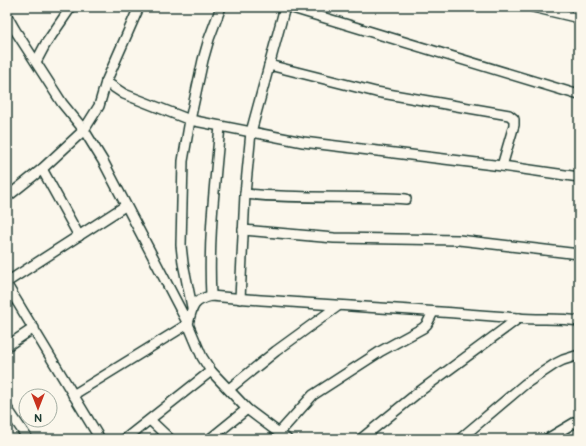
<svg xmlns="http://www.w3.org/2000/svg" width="586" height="446" font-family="'Balsamiq Sans',sans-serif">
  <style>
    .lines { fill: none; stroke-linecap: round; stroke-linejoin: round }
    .minor-casing { stroke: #1f3d34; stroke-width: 12 }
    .minor { stroke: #fbf7ec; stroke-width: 9 }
  </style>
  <rect width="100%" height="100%" fill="#fbf7ec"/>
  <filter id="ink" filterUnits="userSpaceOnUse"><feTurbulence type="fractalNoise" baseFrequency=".025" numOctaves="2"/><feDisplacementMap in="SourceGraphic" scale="8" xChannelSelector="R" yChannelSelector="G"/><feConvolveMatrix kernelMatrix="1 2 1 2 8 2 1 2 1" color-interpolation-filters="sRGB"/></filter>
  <g filter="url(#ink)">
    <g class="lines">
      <!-- minor casing -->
      <g class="minor-casing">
        <g id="minor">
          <path d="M 289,7 L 579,95"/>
          <path d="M 533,7 L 579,18"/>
          <path d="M 7,16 L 15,30 L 62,103 L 84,130 L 103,161 L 188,324 L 202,357 L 211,371 L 247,409 L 287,439"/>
          <path d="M 36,62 L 45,45 L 71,7"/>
          <path d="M 269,65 L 376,92 L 509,115 L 514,119 L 514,125 L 502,166"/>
          <path d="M 106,82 L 124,94 L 190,120 L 303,142 L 502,166 L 579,177"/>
          <path d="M 42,169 L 79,236"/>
          <path d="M 245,194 C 298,199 352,196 406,199"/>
          <path d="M 7,197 L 42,169 L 84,130 L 99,106 L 106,82 L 139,7"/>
          <path d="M 243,230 L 334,238 L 459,240 L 579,254"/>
          <path d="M 7,282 L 125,206"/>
          <path d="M 7,285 L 100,439"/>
          <path d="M 211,296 C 208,239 215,183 220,126"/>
          <path d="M 240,299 L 245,194 L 251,132 L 285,7"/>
          <path d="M 192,307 L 183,263 L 181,245 L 183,161 L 190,120 L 203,60 L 209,39 L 221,7"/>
          <path d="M 7,346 L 34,328"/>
          <path d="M 229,389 L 276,351 L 338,306"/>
          <path d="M 73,395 L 188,324 C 192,307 193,300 211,296 C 313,305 416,309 518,318 C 538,320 559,318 579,321"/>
          <path d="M 7,408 L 28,439"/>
          <path d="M 150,420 L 170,439"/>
          <path d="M 279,433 L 313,395 L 381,351 L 423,328 L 427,324 L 433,312"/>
          <path d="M 125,439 L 211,371"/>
          <path d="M 210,439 L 247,409"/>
          <path d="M 361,439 L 420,391 L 519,318"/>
          <path d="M 460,439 L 525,384 L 555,364 L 563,360 L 579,355"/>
          <path d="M 547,439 L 579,420"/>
        </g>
      </g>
      <!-- minor -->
      <use href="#minor" class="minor"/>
    </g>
  </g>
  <!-- margin -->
  <rect width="586" height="446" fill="none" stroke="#fbf7ec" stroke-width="24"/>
  <rect x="12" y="12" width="562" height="422" fill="none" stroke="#1f3d34" stroke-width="1.5" filter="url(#ink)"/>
  <!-- north arrow -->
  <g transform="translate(38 408) rotate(180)"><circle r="19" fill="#fbf7ec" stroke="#a3ada2"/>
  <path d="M0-3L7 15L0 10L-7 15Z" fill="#c8321e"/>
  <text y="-6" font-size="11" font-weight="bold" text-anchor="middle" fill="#1f3d34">N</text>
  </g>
</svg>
